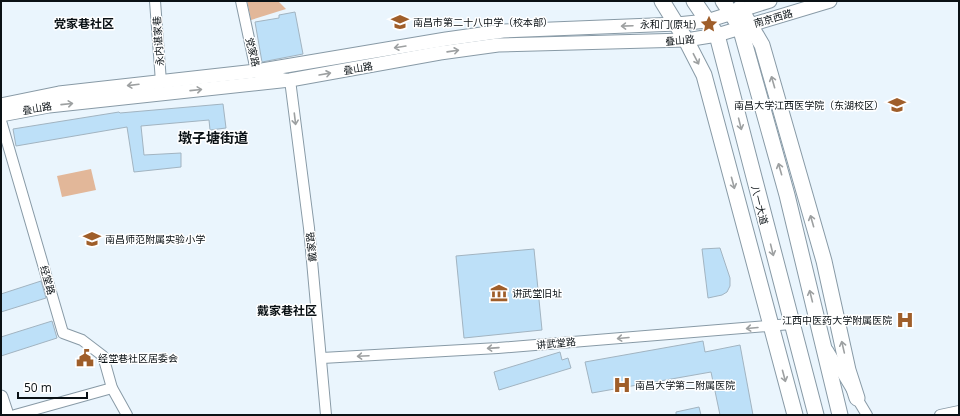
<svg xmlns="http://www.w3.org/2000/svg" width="960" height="416" font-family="'Open Sans','Noto Sans SC',sans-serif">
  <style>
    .green { fill: #e2b799 }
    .building { fill: #bde0f8; stroke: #a2b4c1 }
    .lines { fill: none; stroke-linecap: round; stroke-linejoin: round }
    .minor-casing { stroke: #889aa6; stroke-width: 12 }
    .major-casing { stroke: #889aa6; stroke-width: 15 }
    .highway-casing { stroke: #889aa6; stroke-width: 17 }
    .minor { stroke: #fff; stroke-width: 10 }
    .major { stroke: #fff; stroke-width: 13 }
    .highway { stroke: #fff; stroke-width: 15 }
    .oneway { stroke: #9da0a1 }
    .labels { text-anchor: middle; stroke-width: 3; stroke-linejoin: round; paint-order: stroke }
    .street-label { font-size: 10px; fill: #0a1115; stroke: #fff }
    .poi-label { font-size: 10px; fill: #0a1115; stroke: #fff; text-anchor: start }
    .quarter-label { font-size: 12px; font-weight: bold; fill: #0a1115; stroke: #fff }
    .district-label { font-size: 14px; font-weight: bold; fill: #0a1115; stroke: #fff }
  </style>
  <rect width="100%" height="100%" fill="#eaf5fd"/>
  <!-- green -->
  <g class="green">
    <path d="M 247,1 L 278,1 L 286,9 L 251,20 Z"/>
    <path d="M 91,169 L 96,190 L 62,197 L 57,176 Z"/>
  </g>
  <!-- building -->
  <g class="building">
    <path d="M 295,12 L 303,54 L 262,62 L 255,22 L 279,18 L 279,15 Z"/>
    <path d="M 223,104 L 226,128 L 210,130 L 209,120 L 141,126 L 144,155 L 181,153 L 181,167 L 134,172 L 127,127 L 16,146 L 13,129 L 119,112 L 120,113 Z"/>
    <path d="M 720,248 L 730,278 L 730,286 L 727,292 L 722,295 L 708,298 L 702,249 Z"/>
    <path d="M 534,249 L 542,330 L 464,338 L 456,256 Z"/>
    <path d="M 41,281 L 46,298 L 1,312 L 1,294 Z"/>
    <path d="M 52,321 L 57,338 L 1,356 L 1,337 Z"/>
    <path d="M 703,341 L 705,352 L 740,345 L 753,415 L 720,415 L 711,372 L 592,393 L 585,362 Z"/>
    <path d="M 560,352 L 562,360 L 568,358 L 571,368 L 499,390 L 494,372 Z"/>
    <path d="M 699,407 L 701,415 L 676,415 L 676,412 Z"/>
  </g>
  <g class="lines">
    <!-- minor casing -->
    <g class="minor-casing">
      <g id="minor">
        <path d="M 155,1 L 161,82"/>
        <path d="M 241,1 L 256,71 L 290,80 L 309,228 L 326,415"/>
        <path d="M 1,121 L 63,333 L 82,340 L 103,356 L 112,388 L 127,415"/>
        <path d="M 828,350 L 867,415"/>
        <path d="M 322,358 L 498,348 L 791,324"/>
        <path d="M 15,415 L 112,388"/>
        <path d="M 940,415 L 959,411"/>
      </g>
    </g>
    <!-- major casing -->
    <g class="major-casing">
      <g id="major">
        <path d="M 1,105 L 59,93 L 256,71 L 446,39 L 503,31 L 677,24 L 707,21 L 770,1"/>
        <path d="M 1,115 L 49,106 L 290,80 L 440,53 L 498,45 L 686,40 L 717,35 L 830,1"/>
        <path d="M 1,397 L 7,415"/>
      </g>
    </g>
    <!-- highway casing -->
    <g class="highway-casing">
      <g id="highway">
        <path d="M 662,1 L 686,40 L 704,75 L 795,415"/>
        <path d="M 694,1 L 717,35 L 816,415"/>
        <path d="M 723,1 L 740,27 L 787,195 L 840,415"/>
        <path d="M 740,8 L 762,45 L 824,261 L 848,370 L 857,398"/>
      </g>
    </g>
    <!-- minor -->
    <use href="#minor" class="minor"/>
    <!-- major -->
    <use href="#major" class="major"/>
    <!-- highway -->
    <use href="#highway" class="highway"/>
  </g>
  <!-- one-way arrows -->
  <defs><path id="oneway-shaft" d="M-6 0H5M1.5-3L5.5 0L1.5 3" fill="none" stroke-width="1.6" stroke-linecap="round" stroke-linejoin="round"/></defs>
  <g class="oneway">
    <use href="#oneway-shaft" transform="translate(627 26) rotate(178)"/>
    <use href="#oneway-shaft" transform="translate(400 47) rotate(171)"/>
    <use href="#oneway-shaft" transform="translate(453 51) rotate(-8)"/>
    <use href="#oneway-shaft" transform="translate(696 59) rotate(63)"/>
    <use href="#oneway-shaft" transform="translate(325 74) rotate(-10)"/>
    <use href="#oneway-shaft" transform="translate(773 82) rotate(-106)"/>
    <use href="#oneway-shaft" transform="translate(133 85) rotate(173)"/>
    <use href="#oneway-shaft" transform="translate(196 90) rotate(-6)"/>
    <use href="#oneway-shaft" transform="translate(67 104) rotate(-6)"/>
    <use href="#oneway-shaft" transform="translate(295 119) rotate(83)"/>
    <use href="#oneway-shaft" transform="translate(740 124) rotate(76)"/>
    <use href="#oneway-shaft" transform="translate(780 169) rotate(-106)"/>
    <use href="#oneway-shaft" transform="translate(733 183) rotate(75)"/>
    <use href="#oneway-shaft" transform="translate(812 221) rotate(-106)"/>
    <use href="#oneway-shaft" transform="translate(772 250) rotate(76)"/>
    <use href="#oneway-shaft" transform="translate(811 296) rotate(-104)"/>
    <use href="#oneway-shaft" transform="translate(752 328) rotate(175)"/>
    <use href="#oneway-shaft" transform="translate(623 338) rotate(175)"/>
    <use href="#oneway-shaft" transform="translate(843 347) rotate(-103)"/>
    <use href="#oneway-shaft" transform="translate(493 348) rotate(176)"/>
    <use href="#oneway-shaft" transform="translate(363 356) rotate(177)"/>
    <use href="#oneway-shaft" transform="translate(784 376) rotate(75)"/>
  </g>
  <!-- icons -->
  <defs>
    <g id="school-bare" transform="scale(1.38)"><path d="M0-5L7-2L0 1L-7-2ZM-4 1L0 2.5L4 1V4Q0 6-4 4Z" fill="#9f5e2a" stroke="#fff" stroke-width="2.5" paint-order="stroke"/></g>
    <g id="sight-bare" transform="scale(1.38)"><path d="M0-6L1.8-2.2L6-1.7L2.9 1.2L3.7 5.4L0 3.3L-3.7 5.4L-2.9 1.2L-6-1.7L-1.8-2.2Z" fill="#9f5e2a" stroke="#fff" stroke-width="2.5" paint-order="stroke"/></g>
    <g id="university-bare" transform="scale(1.38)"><path d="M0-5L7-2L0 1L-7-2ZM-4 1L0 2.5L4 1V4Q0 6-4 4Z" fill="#9f5e2a" stroke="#fff" stroke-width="2.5" paint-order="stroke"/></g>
    <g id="museum-bare" transform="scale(1.38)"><path d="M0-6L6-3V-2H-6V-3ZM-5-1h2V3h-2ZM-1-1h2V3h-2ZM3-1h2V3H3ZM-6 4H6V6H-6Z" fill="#9f5e2a" stroke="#fff" stroke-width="2.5" paint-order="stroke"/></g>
    <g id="hospital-bare" transform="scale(1.38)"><path d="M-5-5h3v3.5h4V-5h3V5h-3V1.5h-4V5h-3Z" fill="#9f5e2a" stroke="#fff" stroke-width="2.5" paint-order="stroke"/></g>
    <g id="civic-bare" transform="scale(1.38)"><path d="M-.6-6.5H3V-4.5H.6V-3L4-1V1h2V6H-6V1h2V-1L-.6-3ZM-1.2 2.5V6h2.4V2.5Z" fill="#9f5e2a" stroke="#fff" stroke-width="2.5" paint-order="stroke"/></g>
  </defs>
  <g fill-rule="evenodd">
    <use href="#school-bare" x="400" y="22"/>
    <use href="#sight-bare" x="709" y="24"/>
    <use href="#university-bare" x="897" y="105"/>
    <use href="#school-bare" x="92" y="239"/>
    <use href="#museum-bare" x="499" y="293"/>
    <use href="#hospital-bare" x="905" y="320"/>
    <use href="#civic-bare" x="85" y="358"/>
    <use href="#hospital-bare" x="622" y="385"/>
  </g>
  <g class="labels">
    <!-- street labels -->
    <g class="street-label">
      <text transform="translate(773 18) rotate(-16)" y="4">南京西路</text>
      <text transform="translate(680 40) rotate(-5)" y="4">叠山路</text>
      <text transform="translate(158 41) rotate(-94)" y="4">永内谌家巷</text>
      <text transform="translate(253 52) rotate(76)" y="4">党家路</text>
      <text transform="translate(358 68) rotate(-10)" y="4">叠山路</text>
      <text transform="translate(37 108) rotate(-10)" y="4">叠山路</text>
      <text transform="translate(760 205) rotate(76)" y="4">八一大道</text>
      <text transform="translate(311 247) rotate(-96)" y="4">戴家路</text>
      <text transform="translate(48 280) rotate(74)" y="4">经堂路</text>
      <text transform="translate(556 343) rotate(-5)" y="4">讲武堂路</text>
    </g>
    <!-- poi labels -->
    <g class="poi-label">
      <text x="413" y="26">南昌市第二十八中学（校本部）</text>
      <text x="696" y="28" text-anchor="end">永和门(原址)</text>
      <text x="884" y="109" text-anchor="end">南昌大学江西医学院（东湖校区）</text>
      <text x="105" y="243">南昌师范附属实验小学</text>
      <text x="512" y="297">讲武堂旧址</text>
      <text x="892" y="324" text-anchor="end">江西中医药大学附属医院</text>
      <text x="98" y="362">经堂巷社区居委会</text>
      <text x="635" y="389">南昌大学第二附属医院</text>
    </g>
    <!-- quarter labels -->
    <g class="quarter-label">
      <text x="84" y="28">党家巷社区</text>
      <text x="287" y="315">戴家巷社区</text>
    </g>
    <!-- district labels -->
    <g class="district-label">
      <text x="213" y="143">墩子塘街道</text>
    </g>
  </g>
  <!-- border -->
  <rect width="960" height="416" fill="none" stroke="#0a1115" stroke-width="4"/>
  <!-- scale -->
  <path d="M18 392v6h69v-6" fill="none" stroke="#0a1115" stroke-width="2"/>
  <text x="24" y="392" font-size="12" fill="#0a1115" stroke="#ffffff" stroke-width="3" paint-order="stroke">50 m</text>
</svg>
